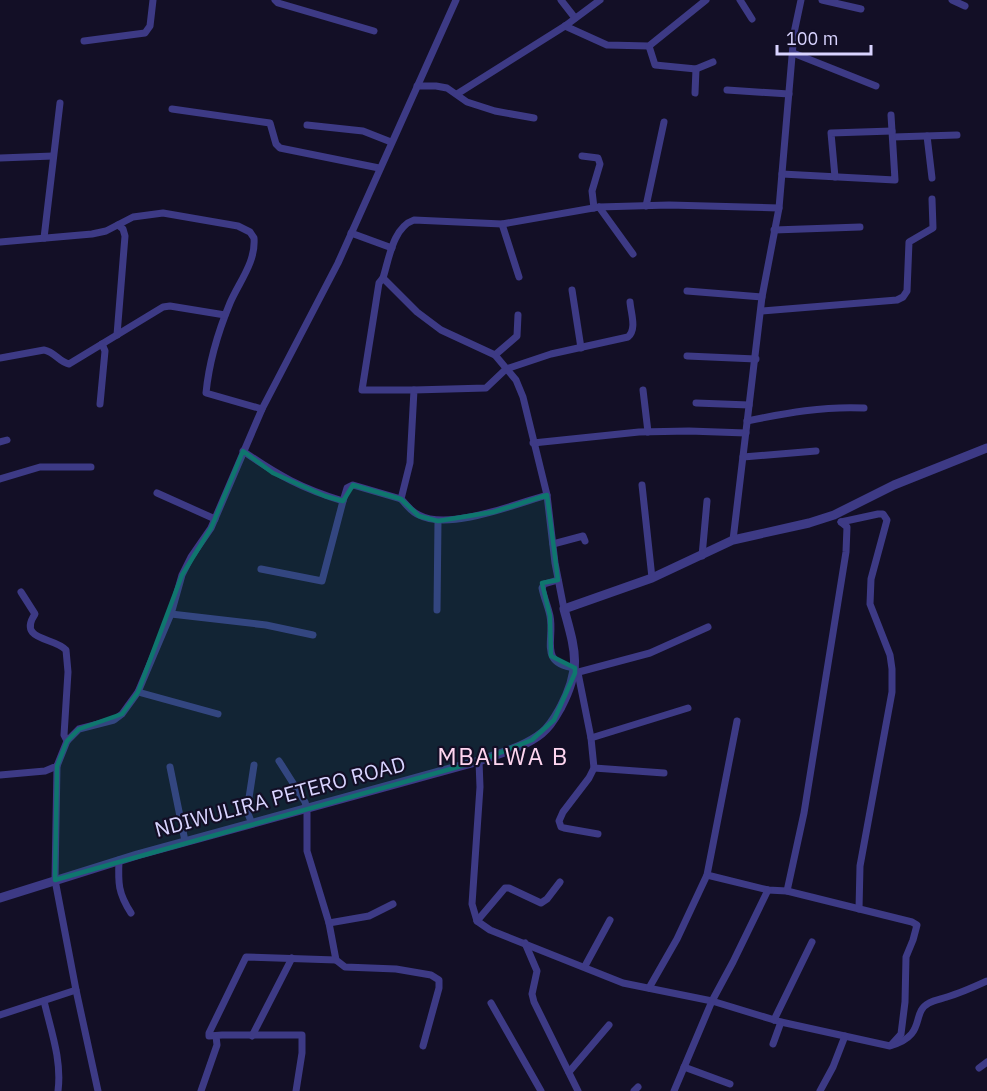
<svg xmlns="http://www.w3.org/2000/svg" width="987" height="1091" font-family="'IBM Plex Sans',sans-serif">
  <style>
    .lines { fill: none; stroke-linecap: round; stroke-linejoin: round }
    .minor { stroke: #3d3a85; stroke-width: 7 }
    .tertiary { stroke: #3d3a85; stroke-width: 9 }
    .marked { fill: #0f766e; fill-opacity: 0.2; stroke: #0f766e; stroke-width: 4.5; stroke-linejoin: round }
    .labels { text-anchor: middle; stroke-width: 4.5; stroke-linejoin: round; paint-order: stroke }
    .street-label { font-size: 21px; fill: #d9d4ff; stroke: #130f26 }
    .quarter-label { font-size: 24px; letter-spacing: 1.5px; fill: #ffd6f0; stroke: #130f26 }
  </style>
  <rect width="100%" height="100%" fill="#130f26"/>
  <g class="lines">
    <!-- minor -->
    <g class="minor">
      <path d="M 275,0 L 278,3 L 374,31"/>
      <path d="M 561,0 L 575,18"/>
      <path d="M 740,0 L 752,19"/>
      <path d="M 822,0 L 861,9"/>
      <path d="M 952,0 L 965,6"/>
      <path d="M 565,26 L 607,45 L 649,46 L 706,0"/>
      <path d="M 84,41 L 145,33 L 150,26 L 153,0"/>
      <path d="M 649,46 L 655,65 L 696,69 L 713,62"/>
      <path d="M 793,53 L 876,86"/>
      <path d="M 417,86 L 436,86 L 447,88 L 467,102 L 495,111 L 534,118"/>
      <path d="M 727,90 L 789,94"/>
      <path d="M 695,93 L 696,69"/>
      <path d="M 457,94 L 565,26 L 600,0"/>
      <path d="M 172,109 L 270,123 L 276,144 L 280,148 L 379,168"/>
      <path d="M 307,125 L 363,131 L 391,142"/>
      <path d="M 927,136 L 932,178"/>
      <path d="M 893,137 L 957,135"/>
      <path d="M 582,156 L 598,158 L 600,164 L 592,191 L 594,208"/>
      <path d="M 0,158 L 53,156"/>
      <path d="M 782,174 L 895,180 L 891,115"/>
      <path d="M 835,177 L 831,133 L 892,131"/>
      <path d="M 646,206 L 664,122"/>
      <path d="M 599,207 L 633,254"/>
      <path d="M 502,224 L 519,277"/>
      <path d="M 774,230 L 860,227"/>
      <path d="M 351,233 L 392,248"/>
      <path d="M 44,238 L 60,103"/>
      <path d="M 0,242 L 92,234 L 106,231 L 133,217 L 163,213 L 238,226 L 250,232 L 254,238 C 256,262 239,282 230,303 C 218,332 209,362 206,393 L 262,409"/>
      <path d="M 383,278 L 379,283 L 362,390 L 414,390"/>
      <path d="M 572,290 L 581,348"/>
      <path d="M 687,291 L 762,297"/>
      <path d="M 761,311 L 897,300 L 903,297 L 907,291 L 909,242 L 933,228 L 932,199"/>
      <path d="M 117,335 L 125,236 L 123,229 L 118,225"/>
      <path d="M 495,355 L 517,336 L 518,315"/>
      <path d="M 687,356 L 756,359"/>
      <path d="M 0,358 L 44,350 C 55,352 59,362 69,364 L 163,307 L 170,306 L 225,315"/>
      <path d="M 643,390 L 648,432"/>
      <path d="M 696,403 L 749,405"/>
      <path d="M 100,404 L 105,351 L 102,344"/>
      <path d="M 747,421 C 786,413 824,406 864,408"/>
      <path d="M 0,442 L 7,440"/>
      <path d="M 533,443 L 639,432 L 689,431 L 746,433"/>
      <path d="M 243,451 C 277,475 303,489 343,501 L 347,488 L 353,485 L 401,499 L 410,463 L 414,390 L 486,388 L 506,369 L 551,354 L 628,337 C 637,329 631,314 630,302"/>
      <path d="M 743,457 L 816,451"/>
      <path d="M 0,479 L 40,467 L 91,467"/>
      <path d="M 642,485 L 652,578"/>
      <path d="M 157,493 L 215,519"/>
      <path d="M 401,499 C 407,505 411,512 419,515 C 448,531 516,504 547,495"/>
      <path d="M 841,522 L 878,514 L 883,514 L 887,520 L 871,579 L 870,604 L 890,655 L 892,669 L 892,692 L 860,866 L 859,909"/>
      <path d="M 733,540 L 762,297 L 779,208 L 794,33 L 801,0"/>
      <path d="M 553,544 L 583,536 L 585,541"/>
      <path d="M 702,556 L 707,501"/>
      <path d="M 261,569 L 322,581 L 343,501"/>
      <path d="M 558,580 L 544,584 L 542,588 C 544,598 548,606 550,616 C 555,640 538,663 575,668"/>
      <path d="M 21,592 L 35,614 C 17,641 55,637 66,650 L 68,672 L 64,735 L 67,741"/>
      <path d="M 564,609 L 555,563 L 547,495 L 523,397 L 516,380 L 495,355 L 441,330 L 417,312 L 383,278 C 389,259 393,227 414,220 L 502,224 L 599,207 L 669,205 L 779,208"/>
      <path d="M 437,610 L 438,521"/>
      <path d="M 171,614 L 266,625 L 313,635"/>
      <path d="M 575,673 L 650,653 L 708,627"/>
      <path d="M 578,673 L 591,738 L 594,768 L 589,778 L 563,812 L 559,821 L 561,827 L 564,828 L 598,834"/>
      <path d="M 138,692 L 218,714"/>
      <path d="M 591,738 L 688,708"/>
      <path d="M 279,761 L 305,802 L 307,809 L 307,851 L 329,923 L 336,960 L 345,967 L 396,969 L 431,975 L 439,980 L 439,988 L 423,1046"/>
      <path d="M 479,761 L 480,787 L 472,904 L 477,921 L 490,930 L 623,983 L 712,1001 L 781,1022 L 890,1046 C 928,1035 910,1013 929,1003 C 934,1000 941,999 947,997 C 961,993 974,987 987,981"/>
      <path d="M 170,767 L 185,841"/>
      <path d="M 594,768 L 664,773"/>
      <path d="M 0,775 L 45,771 L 57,766 L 67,741 L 79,729 L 114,720 L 122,714 L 138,692 L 171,614 L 182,575 L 191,557 L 211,528 L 262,409 L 338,263 L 456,0"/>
      <path d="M 252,824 L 247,811 L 254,765"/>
      <path d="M 119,860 C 118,883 118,893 131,913"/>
      <path d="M 707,875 L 768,890 L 787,891 L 912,922 L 917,925 L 913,940 L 906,957 L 905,1002 L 901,1034 L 891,1045"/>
      <path d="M 787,891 L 804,813 L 846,552 L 847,527 L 841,522"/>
      <path d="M 477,921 L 505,888 L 509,888 L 541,903 L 547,899 L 560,882"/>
      <path d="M 329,923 L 369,916 L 393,904"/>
      <path d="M 525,943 L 537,971 L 532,994 L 534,1002 L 578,1091"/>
      <path d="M 585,966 L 610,920"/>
      <path d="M 649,988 L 677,939 L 707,875 L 737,721"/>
      <path d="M 76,990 L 98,1091"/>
      <path d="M 44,1001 C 51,1031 62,1060 58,1091"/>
      <path d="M 491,1003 L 541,1091"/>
      <path d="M 0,1015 L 76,990 L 55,880 L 57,766"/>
      <path d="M 774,1020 L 812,942"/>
      <path d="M 252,1036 L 292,958"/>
      <path d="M 773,1044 L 781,1022"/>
      <path d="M 684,1067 L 730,1084"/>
      <path d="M 979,1068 L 987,1062"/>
      <path d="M 569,1072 L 609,1025"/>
      <path d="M 201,1091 L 217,1045 L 216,1036"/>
      <path d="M 296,1091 L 302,1053 L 302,1035 L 222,1035 L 209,1036 L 209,1033 L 246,957 L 336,960"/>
      <path d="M 634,1091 L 638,1087"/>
      <path d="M 674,1091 L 712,1001 L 733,962 L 768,890"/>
      <path d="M 820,1091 L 833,1067 L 845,1036"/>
    </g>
    <!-- tertiary -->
    <path class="tertiary" d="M 0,898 L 137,855 L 479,761 C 500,753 525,747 542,733 C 551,726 556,716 561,707 C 582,667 575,650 564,609 L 652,578 L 733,540 L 809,523 L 834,515 L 894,485 L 987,448"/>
  </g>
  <!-- marked area -->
  <path class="marked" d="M 243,451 L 273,473 L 325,496 L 343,501 L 353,485 L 401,499 L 419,516 L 438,521 L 493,512 L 547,495 L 558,580 L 542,583 L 550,616 L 551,656 L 575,668 L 575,673 L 554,720 L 532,740 L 479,761 L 55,880 L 57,766 L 67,741 L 79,729 L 122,714 L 138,692 L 182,575 L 211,528 Z"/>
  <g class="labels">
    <!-- street labels -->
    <g class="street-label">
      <text transform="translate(280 797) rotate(-15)" y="7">NDIWULIRA PETERO ROAD</text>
    </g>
    <!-- quarter labels -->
    <g class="quarter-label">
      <text x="503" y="765">MBALWA B</text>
    </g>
  </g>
  <!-- scale -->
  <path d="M777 45v9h94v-9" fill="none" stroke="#d9d4ff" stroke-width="3"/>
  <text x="786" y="45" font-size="18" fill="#d9d4ff" stroke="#130f26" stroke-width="4.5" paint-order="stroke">100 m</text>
</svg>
